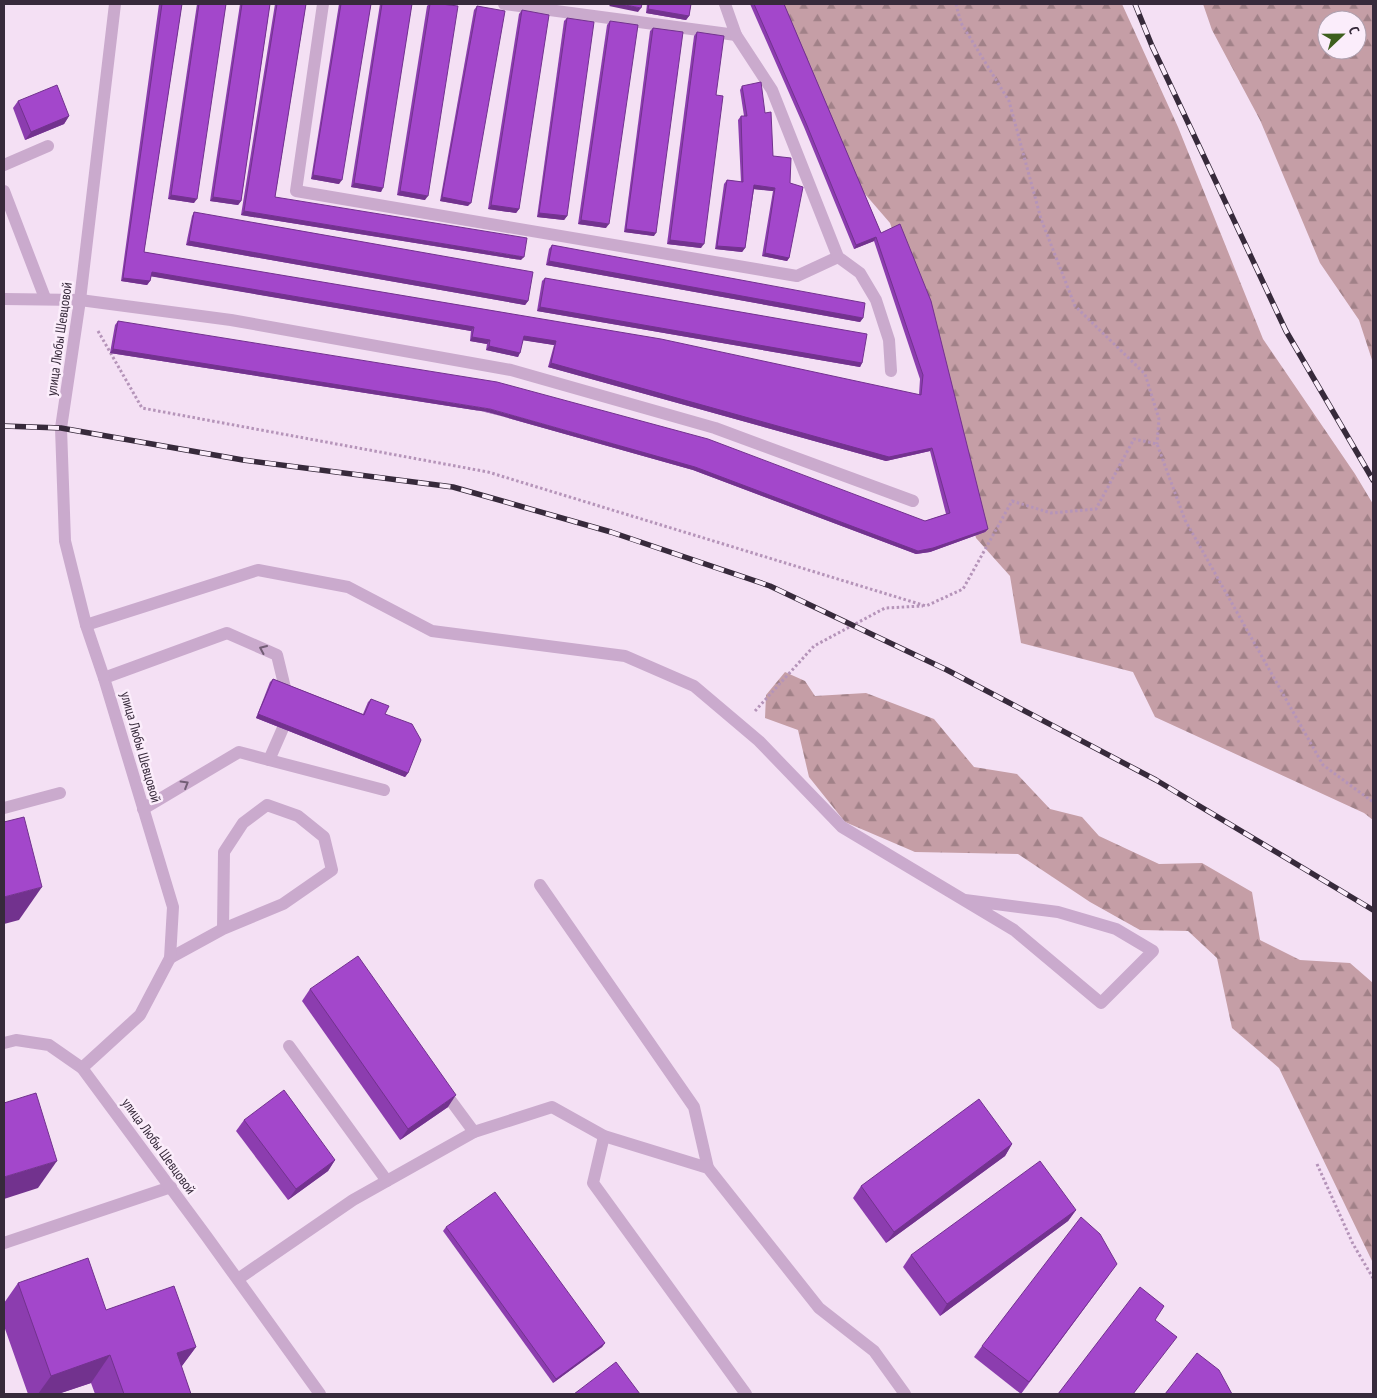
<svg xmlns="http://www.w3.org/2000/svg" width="1377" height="1398" font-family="'PT Sans Narrow',sans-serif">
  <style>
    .forest { fill: url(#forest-firs); fill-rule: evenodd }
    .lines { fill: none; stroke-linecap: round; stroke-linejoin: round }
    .path { stroke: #b594b9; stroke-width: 3; stroke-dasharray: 2.5 2.5; stroke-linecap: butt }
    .service { stroke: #caaacd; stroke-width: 12 }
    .tertiary { stroke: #caaacd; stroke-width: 12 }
    .rail-casing { stroke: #372a3b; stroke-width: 5.5 }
    .rail { stroke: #fbedfb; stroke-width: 4; stroke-dasharray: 11; stroke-linecap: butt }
    .wall { fill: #8c3daf }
    .shaded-wall { fill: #72328e }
    .building { fill: #a347cb; stroke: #72328e }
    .oneway { stroke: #725d75 }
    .labels { text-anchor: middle; stroke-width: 5; stroke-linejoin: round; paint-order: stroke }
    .street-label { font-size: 14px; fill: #372a3b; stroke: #fbedfb }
  </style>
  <defs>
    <pattern id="forest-firs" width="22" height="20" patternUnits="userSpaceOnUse" patternTransform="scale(1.25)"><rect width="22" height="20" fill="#c59ea6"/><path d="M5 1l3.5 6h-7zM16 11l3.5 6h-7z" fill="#a18188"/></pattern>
  </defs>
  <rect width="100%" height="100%" fill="#f4e0f4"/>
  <!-- forest -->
  <g class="forest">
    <path d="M 773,4 L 1122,4 L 1178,127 L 1263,339 L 1355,474 L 1373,504 L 1373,820 L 1364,813 L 1155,717 L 1133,672 L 1021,643 L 1010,576 L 976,538 L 934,347 L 890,223 L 852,179 Z"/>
    <path d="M 1203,4 L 1373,4 L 1373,363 L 1359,320 L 1320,263 L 1260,120 L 1212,30 ZM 1327,20 L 1357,20 L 1357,50 L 1327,50 Z"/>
    <path d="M 785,672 L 805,681 L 815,696 L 866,693 L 934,719 L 974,767 L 1017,774 L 1050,809 L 1082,817 L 1099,836 L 1159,864 L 1202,863 L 1252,892 L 1260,940 L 1300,960 L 1350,963 L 1373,983 L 1373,1263 L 1279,1068 L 1232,1028 L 1217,958 L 1188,931 L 1140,930 L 1090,902 L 1018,854 L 915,852 L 845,822 L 809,777 L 798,730 L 765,718 L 766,695 Z"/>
  </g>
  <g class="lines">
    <!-- path -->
    <g class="path">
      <path d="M 956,4 L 961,23 L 1009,101 L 1041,219 L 1075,306 L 1145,374 L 1159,419 L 1157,444"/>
      <path d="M 98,331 L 142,408 L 488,472 L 926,606 L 963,589 L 1012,501 L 1051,513 L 1096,509 L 1134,439 L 1157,444 L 1185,520 L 1323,765 L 1373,802"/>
      <path d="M 755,711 L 814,646 L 885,608 L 923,606"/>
      <path d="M 1317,1164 L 1353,1244 L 1373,1278"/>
    </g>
    <!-- service -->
    <g class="service">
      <path d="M 323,4 L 296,191 L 797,276 L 838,257"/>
      <path d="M 504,4 L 736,35"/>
      <path d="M 725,4 L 736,35 L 772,90 L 838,257 L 860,273 L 876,300 L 889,340 L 891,371"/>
      <path d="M 4,165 L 48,146"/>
      <path d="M 4,191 L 45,298"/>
      <path d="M 4,299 L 80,300 L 231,320 L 511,370 L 715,428 L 913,501"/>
      <path d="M 86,625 L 258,570 L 348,587 L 432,631 L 625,656 L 694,686 L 759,741 L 842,827 L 1014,930 L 1101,1003 L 1153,951 L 1116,929 L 1058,912 L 965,900"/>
      <path d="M 104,678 L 227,633 L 277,655 L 285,688"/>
      <path d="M 269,760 L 384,790"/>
      <path d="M 4,808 L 60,793"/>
      <path d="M 143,809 L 239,752 L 269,760 L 283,728"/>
      <path d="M 540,885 L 694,1107 L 708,1168"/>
      <path d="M 170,958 L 223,929 L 283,904 L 332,870 L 324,837 L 298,816 L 267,805 L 243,823 L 224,852 L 223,929"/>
      <path d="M 289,1046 L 387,1181"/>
      <path d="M 443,1090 L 474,1132"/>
      <path d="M 604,1136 L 593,1183 L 746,1394"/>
      <path d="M 4,1243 L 171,1187"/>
      <path d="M 238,1279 L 353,1200 L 474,1132 L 552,1107 L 604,1136 L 708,1168 L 819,1308 L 874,1351 L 905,1394"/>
    </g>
    <!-- tertiary -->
    <g class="tertiary">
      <path d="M 4,1043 L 16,1040 L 49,1045 L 82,1068 L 207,1237 L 320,1394"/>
      <path d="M 82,1068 L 140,1015 L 170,958 L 173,907 L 104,678 L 86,625 L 65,541 L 61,428 L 80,300 L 115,4"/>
    </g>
    <!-- rail casing -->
    <g class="rail-casing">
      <g id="rail">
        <path d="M 1135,4 L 1152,46 L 1286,331 L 1373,480"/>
        <path d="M 4,426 L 61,428 L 243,460 L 453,487 L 611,532 L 770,586 L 947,670 L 1156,780 L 1373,910"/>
      </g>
    </g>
    <!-- rail -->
    <use href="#rail" class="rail"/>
  </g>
  <!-- wall -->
  <g class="wall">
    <path d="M 159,4 L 182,4 L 144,252 L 919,395 L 920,379 L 874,241 L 854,249 L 804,127 L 750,4 L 784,4 L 881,233 L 988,529 L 985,532 L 930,552 L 916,554 L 693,470 L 487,412 L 110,353 L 115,325 L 118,321 L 925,521 L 946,514 L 930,451 L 886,461 L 548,367 L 554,345 L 523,340 L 518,357 L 486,350 L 487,344 L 470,341 L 471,331 L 151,276 L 150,281 L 147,285 L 121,281 Z"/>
    <path d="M 197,4 L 226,4 L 194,203 L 168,199 Z"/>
    <path d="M 240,4 L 270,4 L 241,201 L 238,205 L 210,201 Z"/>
    <path d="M 275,4 L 306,4 L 275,197 L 521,260 L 241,215 Z"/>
    <path d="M 339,4 L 371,4 L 339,184 L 311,179 Z"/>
    <path d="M 380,4 L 412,4 L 381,192 L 351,187 Z"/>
    <path d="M 429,4 L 441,4 L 425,200 L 397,195 L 427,6 Z"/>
    <path d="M 647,4 L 691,4 L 689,16 L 686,20 L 646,13 Z"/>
    <path d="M 477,6 L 468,206 L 440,201 L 474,10 Z"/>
    <path d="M 522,10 L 519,209 L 516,213 L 488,209 L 519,14 Z"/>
    <path d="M 567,18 L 567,216 L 564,220 L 537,217 L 564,21 Z"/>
    <path d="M 610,21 L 606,228 L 578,224 L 607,25 Z"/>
    <path d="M 653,28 L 654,236 L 624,232 L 650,31 Z"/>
    <path d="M 697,32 L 716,95 L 701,248 L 667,244 L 694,36 Z"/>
    <path d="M 742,86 L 765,113 L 773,156 L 790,183 L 789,258 L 787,261 L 762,256 L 773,191 L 754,189 L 745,248 L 742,252 L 715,249 L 724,184 L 727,180 L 741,182 L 738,120 L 741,116 L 744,116 L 740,90 Z"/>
    <path d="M 18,101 L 69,116 L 64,124 L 25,140 L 13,108 Z"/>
    <path d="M 194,212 L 528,301 L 525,305 L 186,245 L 192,216 Z"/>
    <path d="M 552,245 L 863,318 L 860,322 L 546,265 L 549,249 Z"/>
    <path d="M 545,278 L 862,363 L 860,367 L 537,311 L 542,281 Z"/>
    <path d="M 273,679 L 363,714 L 368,702 L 371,699 L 385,714 L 408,773 L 405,777 L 256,718 L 270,682 Z"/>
    <path d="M 310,989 L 448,1107 L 400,1140 L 302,1001 Z"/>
    <path d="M 244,1120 L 335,1160 L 328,1171 L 288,1200 L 236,1131 Z"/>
    <path d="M 1012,1144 L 1005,1156 L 886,1243 L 853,1198 L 861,1186 Z"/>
    <path d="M 1076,1210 L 1068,1221 L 940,1316 L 903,1267 L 911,1255 Z"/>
    <path d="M 446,1227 L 605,1343 L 602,1347 L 553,1383 L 443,1231 Z"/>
    <path d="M 1109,1275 L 1021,1394 L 974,1357 L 982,1346 Z"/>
    <path d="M 18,1283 L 106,1310 L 196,1347 L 181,1367 L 191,1394 L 95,1394 L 91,1383 L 58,1394 L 28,1394 L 4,1326 L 4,1303 Z"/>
  </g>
  <!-- shaded-wall -->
  <g class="shaded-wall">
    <path d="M 611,4 L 620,4 L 641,8 L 638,12 L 609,6 Z"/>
    <path d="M 648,9 L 689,16 L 686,20 L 646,13 Z"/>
    <path d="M 69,116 L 64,124 L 25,140 L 31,132 Z"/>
    <path d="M 313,175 L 342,180 L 339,184 L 311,179 Z"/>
    <path d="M 354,183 L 383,188 L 381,192 L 351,187 Z"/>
    <path d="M 754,185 L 775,188 L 773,191 L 752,189 Z"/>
    <path d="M 400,191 L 428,196 L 425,200 L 397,195 Z"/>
    <path d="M 171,195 L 197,199 L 194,203 L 168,199 Z"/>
    <path d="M 213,197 L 241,201 L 238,205 L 210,201 Z"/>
    <path d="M 442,197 L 471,203 L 468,206 L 440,201 Z"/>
    <path d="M 491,205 L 519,209 L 516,213 L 488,209 Z"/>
    <path d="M 244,211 L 524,257 L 521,260 L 241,215 Z"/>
    <path d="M 539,213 L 567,216 L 564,220 L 537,217 Z"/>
    <path d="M 581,220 L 609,224 L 606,228 L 578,224 Z"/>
    <path d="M 626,229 L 656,233 L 654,236 L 624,232 Z"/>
    <path d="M 876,237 L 874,241 L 854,249 L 856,245 Z"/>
    <path d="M 670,240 L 704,244 L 701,248 L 667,244 Z"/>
    <path d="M 189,241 L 528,301 L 525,305 L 186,245 Z"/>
    <path d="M 717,246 L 745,248 L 742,252 L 715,249 Z"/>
    <path d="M 765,253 L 789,258 L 787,261 L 762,256 Z"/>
    <path d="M 549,261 L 863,318 L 860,322 L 546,265 Z"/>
    <path d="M 152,272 L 474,327 L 471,331 L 149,276 Z"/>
    <path d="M 123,278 L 150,281 L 147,285 L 121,281 Z"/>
    <path d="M 540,307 L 862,363 L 860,367 L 537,311 Z"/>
    <path d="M 524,336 L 556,341 L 554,345 L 521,340 Z"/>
    <path d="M 472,337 L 490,340 L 487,344 L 470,341 Z"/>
    <path d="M 489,346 L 520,353 L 518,357 L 486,350 Z"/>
    <path d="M 113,349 L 490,409 L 695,467 L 918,551 L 988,529 L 985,532 L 930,552 L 916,554 L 693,470 L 487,412 L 110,353 Z"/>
    <path d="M 551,363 L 932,448 L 930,451 L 886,461 L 548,367 Z"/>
    <path d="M 258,714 L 408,773 L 405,777 L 256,718 Z"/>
    <path d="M 42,887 L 19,920 L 4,924 L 4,897 Z"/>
    <path d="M 456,1095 L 448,1107 L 400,1140 L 408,1129 Z"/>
    <path d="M 1012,1144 L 1005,1156 L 886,1243 L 894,1232 Z"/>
    <path d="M 335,1160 L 328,1171 L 288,1200 L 296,1189 Z"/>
    <path d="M 57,1161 L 38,1188 L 4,1199 L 4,1177 Z"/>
    <path d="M 1076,1210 L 1068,1221 L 940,1316 L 947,1304 Z"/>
    <path d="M 605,1343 L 602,1347 L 553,1383 L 556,1379 Z"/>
    <path d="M 196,1347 L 176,1374 L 177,1353 Z"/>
    <path d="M 110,1355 L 91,1383 L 58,1394 L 38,1394 L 51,1376 Z"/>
  </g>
  <!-- building -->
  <g class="building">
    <path d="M 162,4 L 182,4 L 144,252 L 661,339 L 921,395 L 923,375 L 876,237 L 856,245 L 806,123 L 754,4 L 784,4 L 881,233 L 900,224 L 931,301 L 988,529 L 933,548 L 918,551 L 695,467 L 490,409 L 113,349 L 118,321 L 497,382 L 708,439 L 925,521 L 950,513 L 932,448 L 889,457 L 551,363 L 556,341 L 524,336 L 520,353 L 489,346 L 490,340 L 472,337 L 474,327 L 152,272 L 150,281 L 123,278 Z"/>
    <path d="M 199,4 L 226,4 L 197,199 L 171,195 Z"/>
    <path d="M 242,4 L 270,4 L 241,201 L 213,197 Z"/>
    <path d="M 277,4 L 306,4 L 275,197 L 527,238 L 524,257 L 244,211 Z"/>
    <path d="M 341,4 L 371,4 L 342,180 L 313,175 Z"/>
    <path d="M 382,4 L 412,4 L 383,188 L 354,183 Z"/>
    <path d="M 430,4 L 441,4 L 458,6 L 428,196 L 400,191 Z"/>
    <path d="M 620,4 L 642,4 L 641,8 Z"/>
    <path d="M 649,4 L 691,4 L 689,16 L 648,9 Z"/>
    <path d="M 477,6 L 505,11 L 471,203 L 442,197 Z"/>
    <path d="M 522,10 L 549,15 L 519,209 L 491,205 Z"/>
    <path d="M 567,18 L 594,22 L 567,216 L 539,213 Z"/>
    <path d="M 610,21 L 638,25 L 609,224 L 581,220 Z"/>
    <path d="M 653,28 L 683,32 L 656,233 L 626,229 Z"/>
    <path d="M 697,32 L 724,36 L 716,95 L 723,96 L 704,244 L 670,240 Z"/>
    <path d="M 761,82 L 765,113 L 771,112 L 773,156 L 791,158 L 790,183 L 803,187 L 789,258 L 765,253 L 775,188 L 754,185 L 745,248 L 717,246 L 727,180 L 743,182 L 741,116 L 747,116 L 742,86 Z"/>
    <path d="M 57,85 L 69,116 L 31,132 L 18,101 Z"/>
    <path d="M 194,212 L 533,272 L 528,301 L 189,241 Z"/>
    <path d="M 552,245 L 865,303 L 863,318 L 549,261 Z"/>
    <path d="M 545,278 L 867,334 L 862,363 L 540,307 Z"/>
    <path d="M 273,679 L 364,715 L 371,699 L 389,706 L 385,714 L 412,724 L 421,740 L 408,773 L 258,714 Z"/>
    <path d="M 24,817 L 42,887 L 4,897 L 4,822 Z"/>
    <path d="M 358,956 L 456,1095 L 408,1129 L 310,989 Z"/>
    <path d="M 284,1090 L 335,1160 L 296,1189 L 244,1120 Z"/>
    <path d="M 36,1093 L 57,1161 L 4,1177 L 4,1103 Z"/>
    <path d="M 979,1099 L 1012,1144 L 894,1232 L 861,1186 Z"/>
    <path d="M 1040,1161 L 1076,1210 L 947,1304 L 911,1255 Z"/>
    <path d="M 495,1192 L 605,1343 L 556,1379 L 446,1227 Z"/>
    <path d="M 1081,1217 L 1100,1234 L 1117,1264 L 1029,1382 L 982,1346 Z"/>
    <path d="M 88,1258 L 106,1310 L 174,1286 L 196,1347 L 177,1353 L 191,1394 L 124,1394 L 110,1355 L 51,1376 L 18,1283 Z"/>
    <path d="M 1140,1287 L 1164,1306 L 1155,1320 L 1177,1337 L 1133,1394 L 1058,1394 Z"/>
    <path d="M 1197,1353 L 1219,1370 L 1232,1394 L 1165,1394 Z"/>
    <path d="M 616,1362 L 640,1394 L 574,1394 Z"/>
  </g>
  <!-- one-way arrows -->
  <defs><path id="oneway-chevron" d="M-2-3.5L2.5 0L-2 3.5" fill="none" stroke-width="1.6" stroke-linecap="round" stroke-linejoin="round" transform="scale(1.25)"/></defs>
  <g class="oneway">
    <use href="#oneway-chevron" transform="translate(263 649) rotate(-156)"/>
    <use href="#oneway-chevron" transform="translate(185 784) rotate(-31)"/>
  </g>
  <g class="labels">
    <!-- street labels -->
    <g class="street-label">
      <text transform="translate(59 339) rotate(-82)" y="5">улица Любы Шевцовой</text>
      <text transform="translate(141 747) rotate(74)" y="5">улица Любы Шевцовой</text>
      <text transform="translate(159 1146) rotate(54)" y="5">улица Любы Шевцовой</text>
    </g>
  </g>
  <!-- border -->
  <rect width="1377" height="1398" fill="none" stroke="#372a3b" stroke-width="10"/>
  <!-- north arrow -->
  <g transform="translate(1342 35) rotate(68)"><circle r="24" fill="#fbedfb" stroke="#ad9fae"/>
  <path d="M0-4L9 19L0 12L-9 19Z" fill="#3d5f1d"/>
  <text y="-8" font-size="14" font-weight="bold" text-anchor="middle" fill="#372a3b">С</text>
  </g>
</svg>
